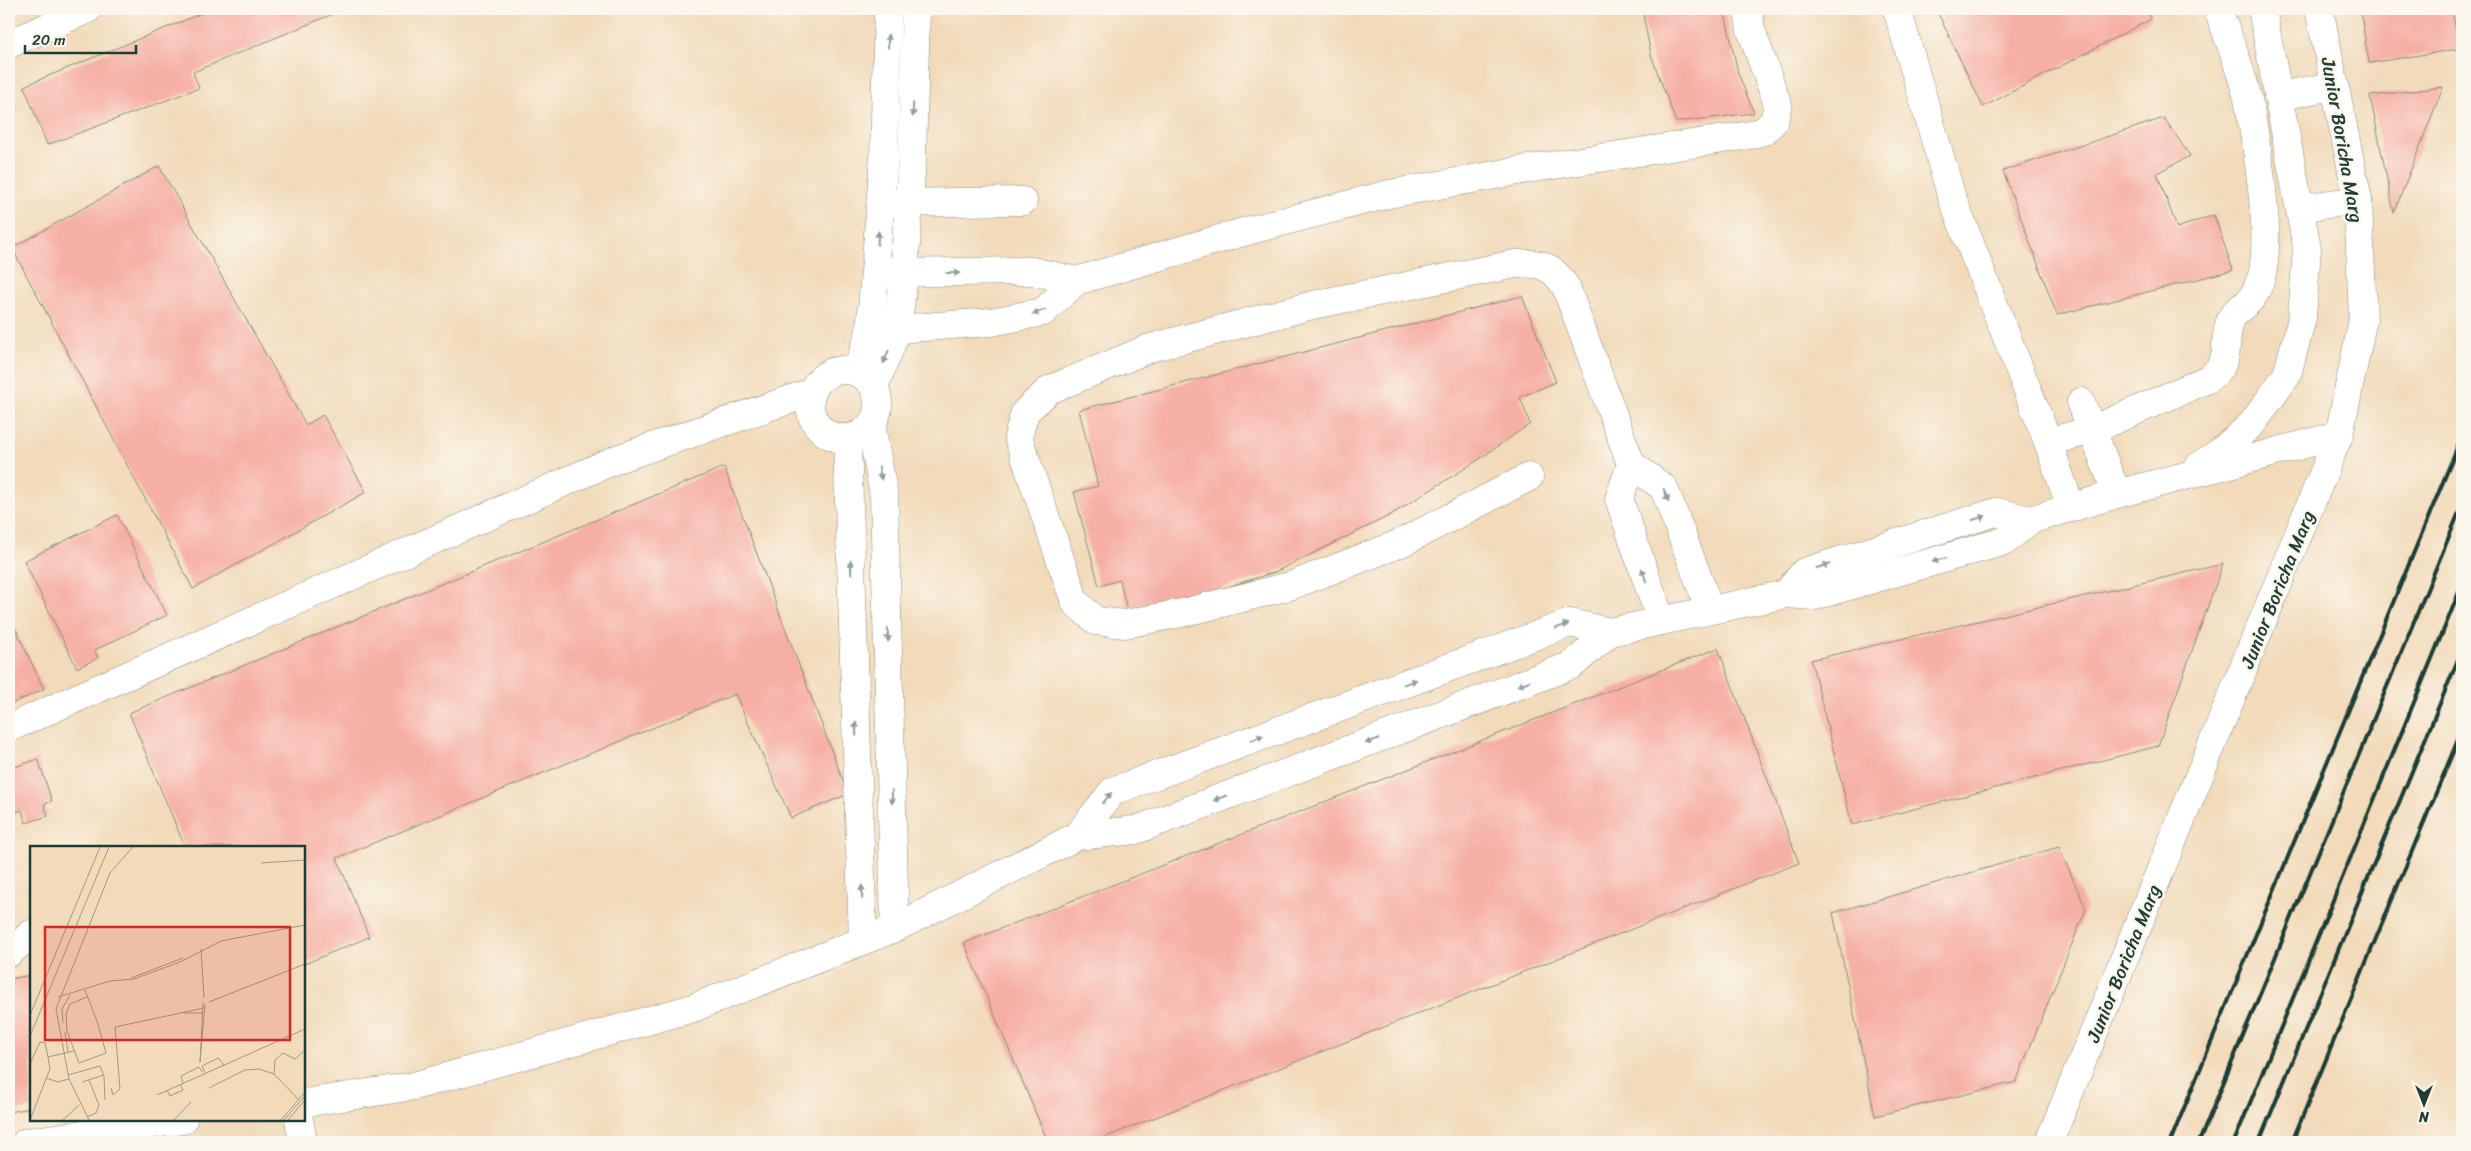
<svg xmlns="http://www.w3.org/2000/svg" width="2471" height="1151" font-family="Sriracha,sans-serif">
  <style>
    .building { fill: #f6afa5 }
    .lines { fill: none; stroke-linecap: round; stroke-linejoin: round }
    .minor-casing { stroke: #888c77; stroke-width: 29 }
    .minor { stroke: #fff; stroke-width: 28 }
    .rail { stroke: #1f3d34; stroke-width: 4 }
    .oneway { fill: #8f9e9a }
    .labels { text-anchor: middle; stroke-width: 5; stroke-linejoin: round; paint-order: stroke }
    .street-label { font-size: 19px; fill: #1f3d34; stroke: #fbf7ec }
    .inset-road { fill: none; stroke: #9e9b84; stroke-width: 1 }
    .view { fill: #d62828; fill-opacity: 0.15; stroke: #d62828; stroke-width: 2.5 }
    .inset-edge { fill: none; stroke: #1f3d34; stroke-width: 2.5 }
  </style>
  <rect width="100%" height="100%" fill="#fbf7ec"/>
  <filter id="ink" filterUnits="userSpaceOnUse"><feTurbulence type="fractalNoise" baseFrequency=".02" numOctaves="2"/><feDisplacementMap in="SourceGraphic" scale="10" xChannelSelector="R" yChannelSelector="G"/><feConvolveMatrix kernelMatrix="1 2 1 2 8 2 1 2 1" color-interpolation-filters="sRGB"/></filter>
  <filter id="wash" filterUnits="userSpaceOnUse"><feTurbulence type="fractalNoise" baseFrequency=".0096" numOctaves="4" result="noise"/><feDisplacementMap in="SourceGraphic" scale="20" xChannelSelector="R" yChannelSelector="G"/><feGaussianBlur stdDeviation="1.12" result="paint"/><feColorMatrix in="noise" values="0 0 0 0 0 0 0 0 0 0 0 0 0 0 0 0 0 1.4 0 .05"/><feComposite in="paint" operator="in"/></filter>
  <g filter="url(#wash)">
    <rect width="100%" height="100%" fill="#f2daba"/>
    <g id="blocks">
      <!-- building -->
      <g class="building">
        <path d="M 212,9 L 345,9 L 193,72 L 199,88 L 47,145 L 24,86 Z"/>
        <path d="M 1642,9 L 1724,9 L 1738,73 L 1754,113 L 1676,122 L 1651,55 Z"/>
        <path d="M 1936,9 L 2146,9 L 2151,19 L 1983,107 Z"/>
        <path d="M 2360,9 L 2452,9 L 2459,49 L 2369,63 Z"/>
        <path d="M 2443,87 L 2394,213 L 2370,96 Z"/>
        <path d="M 9,92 L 17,110 L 9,114 Z"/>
        <path d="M 2164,118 L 2190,156 L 2157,173 L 2177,228 L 2214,215 L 2233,270 L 2057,315 L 2003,171 Z"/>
        <path d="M 159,166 L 306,425 L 323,415 L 366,492 L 193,589 L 12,248 Z"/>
        <path d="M 1522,296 L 1556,382 L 1520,397 L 1530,424 L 1475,462 L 1389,516 L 1275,572 L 1180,602 L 1127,611 L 1120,580 L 1099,586 L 1074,492 L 1098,486 L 1079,410 Z"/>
        <path d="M 724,467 L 848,794 L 791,818 L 735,694 L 337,858 L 369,937 L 304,964 L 304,847 L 185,847 L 129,713 Z"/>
        <path d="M 117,515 L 167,615 L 95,650 L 98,658 L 77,668 L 24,561 Z"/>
        <path d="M 2223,564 L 2158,746 L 1852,825 L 1811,660 Z"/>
        <path d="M 9,615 L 44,689 L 9,705 Z"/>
        <path d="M 1718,648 L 1799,863 L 1093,1142 L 1048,1142 L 964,943 Z"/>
        <path d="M 38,759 L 52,801 L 44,804 L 48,816 L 26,823 L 22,810 L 10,814 L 9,810 L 9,769 Z"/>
        <path d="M 2059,847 L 2086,909 L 2016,1082 L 1875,1116 L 1833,913 Z"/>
        <path d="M 31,975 L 31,1108 L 9,1112 L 9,979 Z"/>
      </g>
    </g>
  </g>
  <g filter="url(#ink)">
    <use href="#blocks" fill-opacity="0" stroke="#888c77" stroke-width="1"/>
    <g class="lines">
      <!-- minor casing -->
      <g class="minor-casing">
        <g id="minor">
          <path d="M 1897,9 L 1952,198 L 2048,442 L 2071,508"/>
          <path d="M 9,44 L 88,9"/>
          <path d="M 2278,96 L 2335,86"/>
          <path d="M 892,203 L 1023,201"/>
          <path d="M 2300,208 L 2358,200"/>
          <path d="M 887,273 L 1032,271 L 1076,281"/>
          <path d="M 870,331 L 991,322 L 1043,312 L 1076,281 L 1247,231 L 1389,194 L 1528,169 L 1750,135 L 1764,131 L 1774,121 L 1778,105 L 1751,30 L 1748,9"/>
          <circle cx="844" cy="404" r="34"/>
          <path d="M 857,372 L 870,331 L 875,273 L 884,156 L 888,9"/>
          <path d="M 874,387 L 897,331 L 904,273 L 912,158 L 916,9"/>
          <path d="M 2081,402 L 2117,494"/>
          <path d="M 871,425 L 884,496 L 895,928"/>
          <path d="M 847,438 L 863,940"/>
          <path d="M 2048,442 L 2092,430 L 2208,379 C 2236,358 2220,346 2231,319 C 2235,309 2243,308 2249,301 C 2253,297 2257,289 2259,284 C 2275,248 2256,140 2248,99 C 2241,69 2228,38 2218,9"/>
          <path d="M 1631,464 L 1619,499 L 1661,621"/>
          <path d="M 2199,466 L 2220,452 L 2252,424 L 2287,375 L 2302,318 L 2307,248 L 2262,9"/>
          <path d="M 1529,477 L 1401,543 L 1290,586 L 1182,613 L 1125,624 L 1096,621 L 1075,602 L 1018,437 L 1025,412 L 1049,390 L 1150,348 L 1313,305 L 1515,264 C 1540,262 1552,265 1566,287 L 1631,464 L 1664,488 L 1710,610"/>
          <path d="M 1786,594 L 1804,572 L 1996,512 L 2030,520"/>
          <path d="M 9,728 L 617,459 L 812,392"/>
          <path d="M 1077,836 L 1113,791 L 1570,623 L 1610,632 L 1786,594 L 1814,596 L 2005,541 L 2030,520 L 2117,494 L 2339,435"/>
          <path d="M 9,953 L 31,934"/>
          <path d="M 304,1103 L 414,1086 L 693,1008 L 895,928 L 1077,836 L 1136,830 L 1572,665 L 1610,632"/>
          <path d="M 299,1120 L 303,1142"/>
          <path d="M 26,1142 L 183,1120"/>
          <path d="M 2049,1142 L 2339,435 L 2363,319 L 2358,200 L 2319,9"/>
        </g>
      </g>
      <!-- minor -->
      <use href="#minor" class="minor"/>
      <!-- rail -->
      <g class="rail">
        <path d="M 2170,1142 L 2462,436"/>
        <path d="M 2199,1142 L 2462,505"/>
        <path d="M 2234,1142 L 2462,585"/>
        <path d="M 2259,1142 L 2462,650"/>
        <path d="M 2292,1142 L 2462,730"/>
      </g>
    </g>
    <!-- one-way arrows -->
    <defs><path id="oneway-solid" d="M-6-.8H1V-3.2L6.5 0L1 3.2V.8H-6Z" transform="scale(1.25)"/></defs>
    <g class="oneway">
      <use href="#oneway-solid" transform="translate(888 41) rotate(-90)"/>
      <use href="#oneway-solid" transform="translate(913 110) rotate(92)"/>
      <use href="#oneway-solid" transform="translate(878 238) rotate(-86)"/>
      <use href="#oneway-solid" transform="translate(953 273)"/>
      <use href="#oneway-solid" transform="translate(1039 312) rotate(160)"/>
      <use href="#oneway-solid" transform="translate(886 357) rotate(112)"/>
      <use href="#oneway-solid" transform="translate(880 473) rotate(79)"/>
      <use href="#oneway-solid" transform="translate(1666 495) rotate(69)"/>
      <use href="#oneway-solid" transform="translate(1979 518) rotate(-17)"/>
      <use href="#oneway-solid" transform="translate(1939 560) rotate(164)"/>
      <use href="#oneway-solid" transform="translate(1823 566) rotate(-17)"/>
      <use href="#oneway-solid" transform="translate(851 567) rotate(-92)"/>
      <use href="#oneway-solid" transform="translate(1644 575) rotate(-109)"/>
      <use href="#oneway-solid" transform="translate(1562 626) rotate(-20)"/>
      <use href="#oneway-solid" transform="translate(888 635) rotate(89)"/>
      <use href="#oneway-solid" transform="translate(1410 682) rotate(-20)"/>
      <use href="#oneway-solid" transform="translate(1524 683) rotate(159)"/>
      <use href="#oneway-solid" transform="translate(856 729) rotate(-92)"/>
      <use href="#oneway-solid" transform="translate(1257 738) rotate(-20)"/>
      <use href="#oneway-solid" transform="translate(1372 741) rotate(159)"/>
      <use href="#oneway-solid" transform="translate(892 797) rotate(89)"/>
      <use href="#oneway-solid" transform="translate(1107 798) rotate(-51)"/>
      <use href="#oneway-solid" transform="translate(1220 798) rotate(159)"/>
      <use href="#oneway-solid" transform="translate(862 892) rotate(-92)"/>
    </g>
  </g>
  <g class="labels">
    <!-- street labels -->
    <g class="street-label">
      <text transform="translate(2343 140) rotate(80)" y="7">Junior Boricha Marg</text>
      <text transform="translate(2277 589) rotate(-68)" y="7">Junior Boricha Marg</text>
      <text transform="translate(2123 963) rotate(-68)" y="7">Junior Boricha Marg</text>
    </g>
  </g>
  <!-- overview -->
  <g transform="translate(30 846)">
    <rect width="275" height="275" fill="#f2daba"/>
    <path class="inset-road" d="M 231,17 L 275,14M 171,103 L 174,152M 101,132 L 153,112M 55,144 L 67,175 L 76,207 L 49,217 L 37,185 L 36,168 L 40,158 L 57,151M 28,151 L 80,135 L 104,133 L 150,116 L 191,95 L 275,79M 173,156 L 170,216 L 175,158M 179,156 L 275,118M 153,167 L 173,167M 0,169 L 70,1M 33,177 L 32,163 L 40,149M 35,186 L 38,206M 0,190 L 79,1M 0,218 L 10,196 L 15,197 L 18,211M 175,227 L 172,220 L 188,212 L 194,219M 244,228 L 245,214 L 253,207 L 265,213 L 275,204M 38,229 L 70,220 L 74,230 L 75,254M 16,232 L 28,236 L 39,233M 52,236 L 74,229M 153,237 L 151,230 L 169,221 L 172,226M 81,242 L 83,249 L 90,243 L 85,181 L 174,162M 179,242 L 215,224 L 229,223 L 244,228 L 269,254M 137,244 L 140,250 L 153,244 L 150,238M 127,249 L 275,183M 57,271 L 66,267 L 69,259 L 59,234M 0,274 L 20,223 L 18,211 L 44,205M 33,274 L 49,259M 59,274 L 39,233 L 26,163 L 80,27 L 103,1M 144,274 L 161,256M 251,274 L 275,246M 254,274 L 275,250M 258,274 L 275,254"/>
    <path class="view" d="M 15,81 L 260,81 L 260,194 L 15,194 Z"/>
    <rect width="275" height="275" class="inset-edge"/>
  </g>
  <!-- margin -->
  <rect width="2471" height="1151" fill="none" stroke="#fbf7ec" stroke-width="30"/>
  <!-- north arrow -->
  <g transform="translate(2424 1104) rotate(180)" stroke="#fbf7ec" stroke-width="4" paint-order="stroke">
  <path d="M0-4L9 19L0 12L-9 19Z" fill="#1f3d34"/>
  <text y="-8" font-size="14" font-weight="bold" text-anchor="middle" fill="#1f3d34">N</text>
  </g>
  <!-- scale -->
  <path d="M25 45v8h111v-8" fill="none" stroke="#1f3d34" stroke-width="2.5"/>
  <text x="32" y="45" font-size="15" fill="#1f3d34" stroke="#fbf7ec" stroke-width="4" paint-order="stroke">20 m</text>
</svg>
